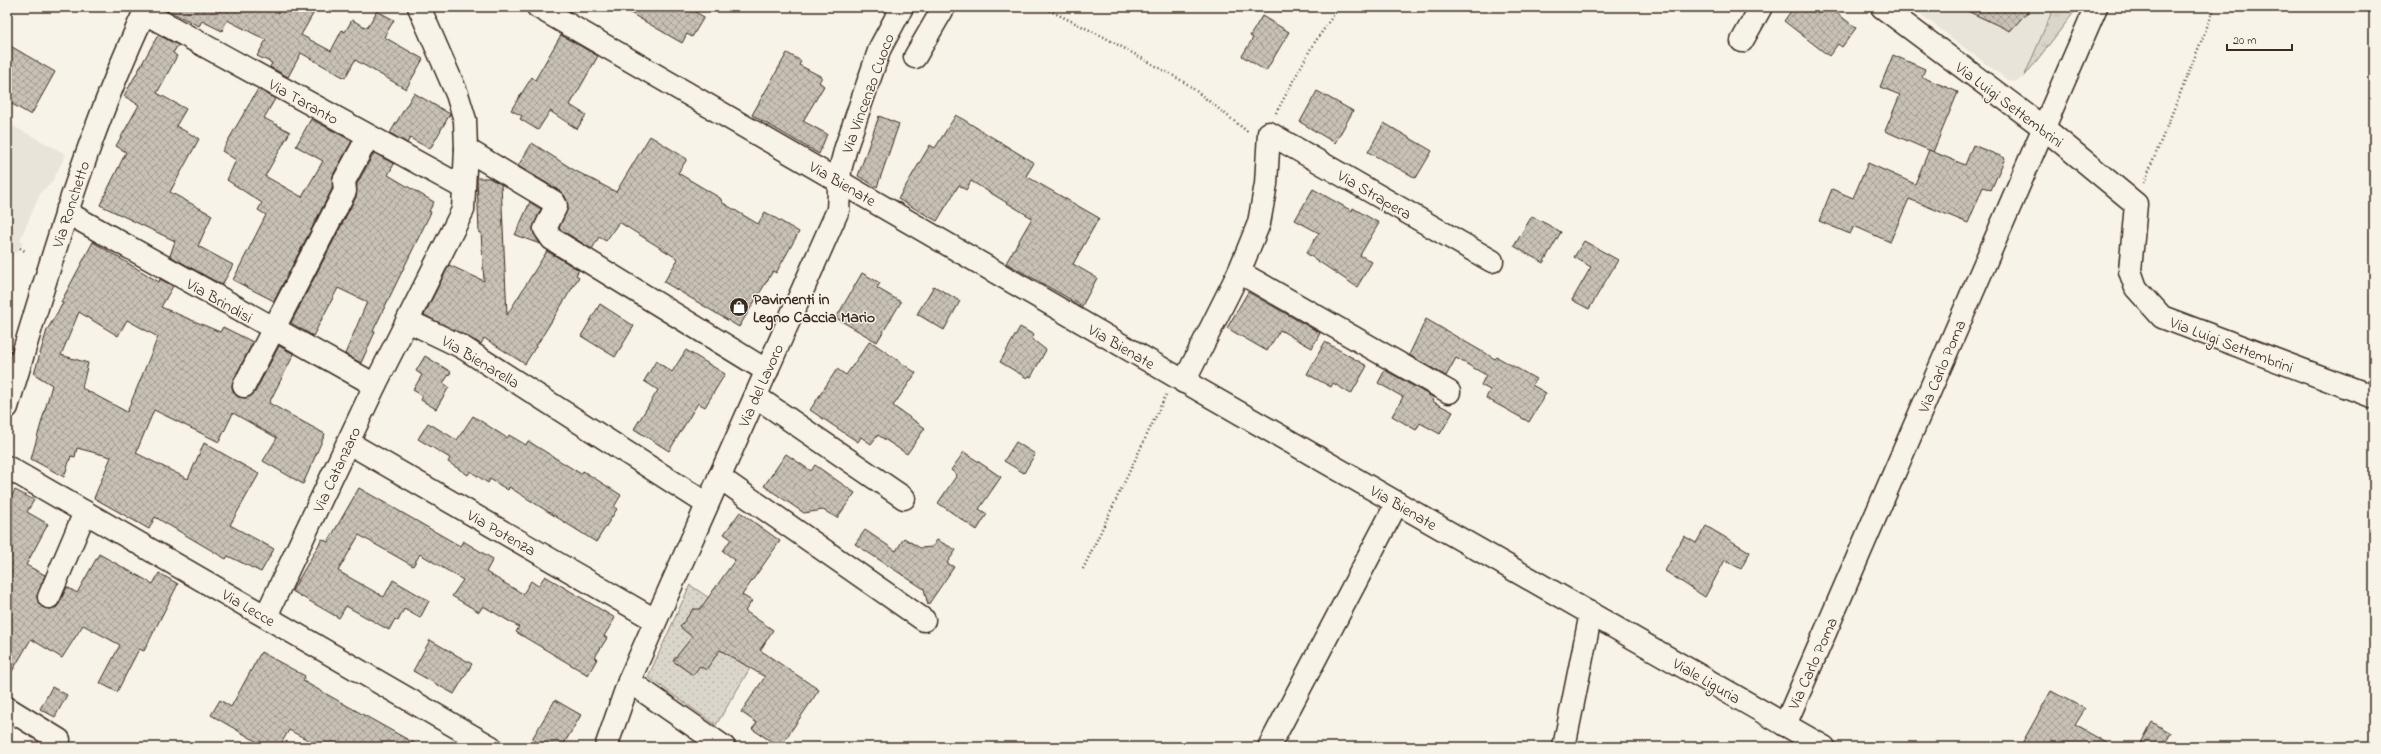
<svg xmlns="http://www.w3.org/2000/svg" width="2381" height="754" font-family="'Indie Flower',sans-serif">
  <style>
    .built { fill: #e9e4d9 }
    .grass { fill: url(#grass-tufts); stroke: #8b8074 }
    .garden { fill: url(#garden-dots); stroke: #8b8074 }
    .building { fill: url(#building-cross-hatch); stroke: #3b2a1e; fill-rule: evenodd }
    .lines { fill: none; stroke-linecap: round; stroke-linejoin: round }
    .minor-casing { stroke: #3b2a1e; stroke-width: 25 }
    .path { stroke: #3b2a1e; stroke-width: 2.5; stroke-dasharray: 1 3; stroke-linecap: butt }
    .minor { stroke: #f7f3e8; stroke-width: 22 }
    .labels { text-anchor: middle; stroke-width: 3; stroke-linejoin: round; paint-order: stroke }
    .street-label { font-size: 16px; fill: #3b2a1e; stroke: #f7f3e8 }
    .poi-label { font-size: 16px; font-weight: bold; fill: #3b2a1e; stroke: #f7f3e8; text-anchor: start }
  </style>
  <defs>
    <pattern id="grass-tufts" width="24" height="20" patternUnits="userSpaceOnUse"><rect width="24" height="20" fill="#dbd6cb"/><path d="M3 7l-1-3M5 7V3M7 7l1-3M15 17l-1-3M17 17v-4M19 17l1-3" fill="none" stroke="#bdb8ae"/></pattern>
    <pattern id="garden-dots" width="8" height="8" patternUnits="userSpaceOnUse"><rect width="8" height="8" fill="#dbd6cb"/><path d="M2 2h.1M6 6h.1" fill="none" stroke="#bdb8ae" stroke-width="1.8" stroke-linecap="round"/></pattern>
    <pattern id="building-cross-hatch" width="8" height="8" patternUnits="userSpaceOnUse"><rect width="8" height="8" fill="#c8c1b6"/><path d="M0 0l8 8M0 8l8-8" fill="none" stroke="#a49d93"/></pattern>
  </defs>
  <rect width="100%" height="100%" fill="#f7f3e8"/>
  <filter id="ink" filterUnits="userSpaceOnUse"><feTurbulence type="fractalNoise" baseFrequency=".025" numOctaves="2"/><feDisplacementMap in="SourceGraphic" scale="8" xChannelSelector="R" yChannelSelector="G"/><feConvolveMatrix kernelMatrix="1 2 1 2 8 2 1 2 1" color-interpolation-filters="sRGB"/></filter>
  <g filter="url(#ink)">
    <!-- built -->
    <g class="built">
      <path d="M 1911,7 L 2054,7 L 2024,77 L 2014,82 L 2006,79 Z"/>
      <path d="M 7,123 L 66,154 L 52,182 L 41,192 L 20,240 L 23,242 L 17,253 L 14,252 L 7,274 Z"/>
    </g>
    <!-- grass -->
    <path class="grass" d="M 2054,7 L 2078,7 L 2024,77 Z"/>
    <!-- garden -->
    <path class="garden" d="M 690,585 L 768,638 L 716,725 L 648,677 Z"/>
    <!-- building -->
    <g class="building">
      <path d="M 160,7 L 317,7 L 301,35 L 331,51 L 342,30 L 345,32 L 352,20 L 367,28 L 377,11 L 394,20 L 384,37 L 423,59 L 406,89 L 355,60 L 345,78 L 301,53 L 288,77 L 270,67 L 272,63 L 257,56 L 266,40 L 227,20 L 222,31 L 202,21 L 199,26 Z"/>
      <path d="M 620,7 L 687,7 L 704,17 L 692,37 L 687,34 L 682,43 Z"/>
      <path d="M 1794,7 L 1829,7 L 1856,28 L 1842,47 L 1838,44 L 1829,56 L 1784,21 Z"/>
      <path d="M 1959,7 L 2032,7 L 2010,31 Z"/>
      <path d="M 1262,16 L 1289,32 L 1266,71 L 1242,56 L 1253,38 L 1250,36 Z"/>
      <path d="M 158,35 L 178,45 L 173,53 L 177,56 L 157,93 L 186,109 L 176,126 L 199,139 L 170,192 L 212,215 L 198,246 L 233,265 L 222,285 L 170,256 L 175,241 L 100,205 L 126,152 L 116,146 L 139,105 L 124,96 Z"/>
      <path d="M 561,35 L 598,56 L 570,105 L 586,115 L 577,129 L 550,111 L 538,130 L 520,119 L 522,116 L 511,110 L 532,77 L 535,80 Z"/>
      <path d="M 7,44 L 55,72 L 31,115 L 7,101 Z"/>
      <path d="M 787,53 L 801,61 L 799,65 L 822,77 L 819,82 L 824,86 L 803,121 L 827,134 L 819,154 L 752,115 Z"/>
      <path d="M 1893,55 L 1925,69 L 1922,77 L 1958,92 L 1933,152 L 1885,131 L 1900,95 L 1880,87 Z"/>
      <path d="M 258,89 L 275,99 L 264,118 L 290,132 L 265,176 L 302,197 L 323,161 L 296,146 L 311,119 L 352,141 L 333,175 L 332,189 L 274,301 L 233,280 L 266,215 L 258,210 L 262,203 L 227,180 L 236,160 L 222,151 Z"/>
      <path d="M 1317,91 L 1353,111 L 1335,143 L 1300,122 Z"/>
      <path d="M 414,93 L 450,114 L 430,149 L 410,138 L 407,143 L 390,133 Z"/>
      <path d="M 956,115 L 1034,163 L 1026,176 L 1099,218 L 1073,264 L 1097,278 L 1082,306 L 1006,263 L 1032,218 L 971,181 L 966,190 L 959,185 L 937,221 L 898,199 L 930,145 L 935,148 Z"/>
      <path d="M 879,116 L 899,124 L 877,187 L 858,176 Z"/>
      <path d="M 1384,123 L 1432,151 L 1416,178 L 1368,152 Z"/>
      <path d="M 650,136 L 687,159 L 678,173 L 720,198 L 723,203 L 758,224 L 765,212 L 799,232 L 776,273 L 773,271 L 739,327 L 664,282 L 678,259 L 619,222 L 606,241 L 599,237 L 592,249 L 561,230 L 559,228 L 568,206 L 565,196 L 560,191 L 518,166 L 532,143 L 574,170 L 616,192 Z"/>
      <path d="M 1973,145 L 2005,158 L 1991,190 L 1983,187 L 1968,223 L 1909,199 L 1890,242 L 1854,226 L 1850,234 L 1819,221 L 1832,189 L 1853,198 L 1868,163 L 1915,184 L 1929,150 L 1965,165 Z"/>
      <path d="M 374,153 L 394,164 L 388,175 L 434,202 L 429,211 L 431,212 L 373,331 L 375,332 L 361,363 L 345,354 L 367,302 L 338,288 L 313,336 L 291,323 L 356,197 L 357,184 Z"/>
      <path d="M 477,178 L 489,178 L 501,184 L 507,315 L 547,251 L 579,270 L 576,275 L 579,277 L 525,364 L 484,338 L 481,344 L 424,315 L 449,265 L 484,281 L 481,232 L 479,233 Z"/>
      <path d="M 1313,189 L 1352,211 L 1353,208 L 1379,223 L 1360,255 L 1372,262 L 1357,287 L 1306,253 L 1319,233 L 1295,220 Z"/>
      <path d="M 530,202 L 541,209 L 533,230 L 540,244 L 515,235 Z"/>
      <path d="M 1532,216 L 1561,232 L 1543,263 L 1514,246 Z"/>
      <path d="M 1584,241 L 1618,260 L 1589,309 L 1572,300 L 1591,267 L 1574,257 Z"/>
      <path d="M 93,242 L 159,282 L 160,279 L 173,286 L 161,307 L 220,332 L 223,327 L 253,342 L 233,381 L 232,387 L 238,397 L 245,398 L 255,392 L 279,346 L 294,354 L 269,403 L 325,434 L 303,484 L 263,461 L 277,438 L 233,413 L 219,442 L 154,410 L 136,453 L 188,479 L 204,443 L 259,474 L 230,525 L 274,549 L 261,572 L 228,556 L 226,559 L 155,517 L 149,529 L 94,498 L 111,457 L 77,448 L 75,457 L 71,456 L 64,477 L 31,459 L 52,385 L 34,374 L 47,330 L 63,303 L 61,302 ZM 79,312 L 118,336 L 127,320 L 158,337 L 127,412 L 82,388 L 88,363 L 61,355 Z"/>
      <path d="M 862,273 L 880,283 L 877,288 L 901,302 L 877,342 L 836,318 Z"/>
      <path d="M 934,286 L 960,301 L 944,330 L 917,314 Z"/>
      <path d="M 1248,292 L 1320,333 L 1312,348 L 1280,330 L 1267,351 L 1227,328 Z"/>
      <path d="M 600,304 L 634,326 L 615,357 L 581,336 Z"/>
      <path d="M 1426,319 L 1495,359 L 1497,357 L 1536,379 L 1532,385 L 1546,393 L 1529,422 L 1486,398 L 1490,390 L 1481,385 L 1486,375 L 1456,358 L 1446,376 L 1409,355 Z"/>
      <path d="M 1020,327 L 1034,335 L 1032,339 L 1046,350 L 1031,377 L 1029,376 L 1027,378 L 1000,362 Z"/>
      <path d="M 870,341 L 916,373 L 893,406 L 925,428 L 907,454 L 878,435 L 871,444 L 861,437 L 858,442 L 810,410 L 837,369 L 846,375 Z"/>
      <path d="M 1325,342 L 1367,366 L 1351,394 L 1333,383 L 1331,387 L 1307,374 Z"/>
      <path d="M 686,350 L 725,374 L 705,407 L 698,403 L 669,451 L 634,429 L 658,390 L 644,381 L 656,361 L 672,372 Z"/>
      <path d="M 425,356 L 451,372 L 443,383 L 449,387 L 436,409 L 421,400 L 423,396 L 413,390 L 422,375 L 416,371 Z"/>
      <path d="M 1385,370 L 1434,398 L 1432,401 L 1453,412 L 1440,434 L 1420,423 L 1416,430 L 1392,416 L 1403,397 L 1378,383 Z"/>
      <path d="M 473,416 L 507,438 L 509,435 L 526,445 L 528,441 L 581,474 L 583,471 L 621,495 L 614,507 L 617,509 L 596,542 L 509,487 L 508,490 L 490,479 L 488,483 L 470,471 L 468,475 L 448,462 L 450,458 L 418,439 L 428,423 L 457,440 Z"/>
      <path d="M 1016,442 L 1035,454 L 1024,473 L 1004,461 Z"/>
      <path d="M 964,452 L 1001,477 L 979,509 L 987,514 L 977,530 L 938,503 L 957,475 L 951,470 Z"/>
      <path d="M 786,454 L 811,471 L 815,465 L 855,493 L 837,518 L 823,510 L 804,513 L 764,486 Z"/>
      <path d="M 359,488 L 460,546 L 463,541 L 493,559 L 486,572 L 523,594 L 531,581 L 538,586 L 545,576 L 615,618 L 604,636 L 607,638 L 595,657 L 597,659 L 588,675 L 516,632 L 519,627 L 483,606 L 479,612 L 452,596 L 463,580 L 420,554 L 413,566 L 359,535 L 338,571 L 384,597 L 393,580 L 429,601 L 420,618 L 404,609 L 398,621 L 395,619 L 389,630 L 346,606 L 339,618 L 292,591 L 322,539 L 328,542 Z"/>
      <path d="M 15,490 L 34,500 L 27,512 L 48,524 L 26,565 L 45,575 L 37,598 L 39,604 L 44,608 L 51,609 L 57,607 L 67,587 L 77,593 L 99,554 L 153,584 L 159,573 L 178,584 L 144,651 L 139,649 L 117,692 L 100,683 L 120,645 L 83,625 L 62,658 L 31,639 L 7,680 L 7,504 Z"/>
      <path d="M 740,512 L 780,541 L 742,595 L 752,601 L 745,611 L 773,630 L 760,650 L 819,690 L 780,747 L 752,729 L 757,723 L 741,712 L 765,677 L 720,650 L 706,670 L 700,666 L 693,675 L 673,661 L 692,637 L 680,627 L 693,609 L 700,609 L 735,560 L 723,551 L 731,539 L 724,534 Z"/>
      <path d="M 1706,526 L 1750,552 L 1741,569 L 1725,560 L 1705,597 L 1665,571 L 1684,536 L 1696,543 Z"/>
      <path d="M 865,530 L 896,551 L 904,538 L 920,548 L 932,547 L 937,540 L 956,550 L 947,563 L 954,567 L 928,605 L 924,589 L 855,544 Z"/>
      <path d="M 430,640 L 472,664 L 454,694 L 413,671 Z"/>
      <path d="M 261,652 L 305,676 L 303,681 L 421,747 L 321,747 L 289,730 L 279,747 L 266,747 L 211,715 L 220,700 L 231,707 Z"/>
      <path d="M 52,687 L 67,695 L 55,717 L 40,709 Z"/>
      <path d="M 2051,691 L 2085,709 L 2075,725 L 2114,747 L 2020,747 Z"/>
      <path d="M 555,700 L 581,715 L 562,747 L 532,747 L 536,741 L 532,739 Z"/>
      <path d="M 2152,722 L 2171,733 L 2163,747 L 2139,747 Z"/>
    </g>
    <g class="lines">
      <!-- minor casing -->
      <g class="minor-casing">
        <g id="minor">
          <path d="M 538,7 L 1175,376 L 1824,747"/>
          <path d="M 1882,7 L 2044,128 L 2136,204 L 2130,271 L 2136,288 L 2162,317 L 2374,397"/>
          <path d="M 145,13 L 464,188"/>
          <path d="M 1742,41 L 1761,7"/>
          <path d="M 915,57 L 944,7"/>
          <path d="M 466,149 L 554,202 L 556,206 L 545,229 L 552,239 L 767,371"/>
          <path d="M 66,212 L 375,385"/>
          <path d="M 1239,272 L 1449,392"/>
          <path d="M 408,321 L 462,347 L 707,504"/>
          <path d="M 1184,382 L 1239,272 L 1259,223 L 1266,184 L 1269,133 L 1492,261"/>
          <path d="M 244,386 L 345,191 L 344,181 L 368,137"/>
          <path d="M 755,396 L 904,498"/>
          <path d="M 7,407 C 48,272 86,135 147,7"/>
          <path d="M 349,443 L 655,620"/>
          <path d="M 7,467 L 491,747"/>
          <path d="M 719,477 L 924,620"/>
          <path d="M 49,597 L 85,512"/>
          <path d="M 266,616 L 375,385 L 463,210 L 466,149 L 465,120 L 457,94 L 419,7"/>
          <path d="M 629,681 L 724,747"/>
          <path d="M 7,708 L 59,740"/>
          <path d="M 1785,725 L 2096,7"/>
          <path d="M 606,747 L 629,681 L 838,210 L 840,170 L 846,147 L 880,48 L 902,7"/>
          <path d="M 1269,747 L 1397,503"/>
          <path d="M 1564,747 L 1591,613"/>
        </g>
      </g>
      <!-- path -->
      <g class="path">
        <path d="M 1042,7 L 1104,37 L 1186,83 L 1248,132"/>
        <path d="M 1276,113 L 1311,48 L 1339,7"/>
        <path d="M 2144,183 L 2215,7"/>
        <path d="M 20,248 L 25,251"/>
        <path d="M 1083,569 L 1166,395"/>
      </g>
      <!-- minor -->
      <use href="#minor" class="minor"/>
    </g>
  </g>
  <!-- icons -->
  <defs>
    <g id="shop-disc" transform="scale(1)"><circle r="9.5" fill="#3b2a1e" stroke="#f7f3e8"/><path d="M-5-2.5h2.3a2.7 3.5 0 0 1 5.4 0H5L5.5 6h-11ZM-1.5-2.5h3a1.5 2.3 0 0 0-3 0Z" fill="#fff"/></g>
  </defs>
  <g fill-rule="evenodd">
    <use href="#shop-disc" x="739" y="307"/>
  </g>
  <g class="labels">
    <!-- street labels -->
    <g class="street-label">
      <text transform="translate(867 93) rotate(-70)" y="6">Via Vincenzo Cuoco</text>
      <text transform="translate(304 101) rotate(29)" y="6">Via Taranto</text>
      <text transform="translate(2010 104) rotate(37)" y="6">Via Luigi Settembrini</text>
      <text transform="translate(843 183) rotate(30)" y="6">Via Bienate</text>
      <text transform="translate(1375 194) rotate(30)" y="6">Via Strapera</text>
      <text transform="translate(70 204) rotate(-72)" y="6">Via Ronchetto</text>
      <text transform="translate(220 300) rotate(30)" y="6">Via Brindisi</text>
      <text transform="translate(2232 344) rotate(21)" y="6">Via Luigi Settembrini</text>
      <text transform="translate(1122 346) rotate(30)" y="6">Via Bienate</text>
      <text transform="translate(481 361) rotate(31)" y="6">Via Bienarella</text>
      <text transform="translate(1941 366) rotate(-67)" y="6">Via Carlo Poma</text>
      <text transform="translate(760 385) rotate(-66)" y="6">Via del Lavoro</text>
      <text transform="translate(336 469) rotate(-65)" y="6">Via Catanzaro</text>
      <text transform="translate(1404 507) rotate(30)" y="6">Via Bienate</text>
      <text transform="translate(502 532) rotate(30)" y="6">Via Potenza</text>
      <text transform="translate(249 607) rotate(30)" y="6">Via Lecce</text>
      <text transform="translate(1812 663) rotate(-66)" y="6">Via Carlo Poma</text>
      <text transform="translate(1707 680) rotate(30)" y="6">Viale Liguria</text>
    </g>
    <!-- poi labels -->
    <g class="poi-label">
      <text x="753" y="304">Pavimenti in<tspan x="753" dy="18">Legno Caccia Mario</tspan></text>
    </g>
  </g>
  <!-- margin -->
  <rect width="2381" height="754" fill="none" stroke="#f7f3e8" stroke-width="24"/>
  <rect x="12" y="12" width="2357" height="730" fill="none" stroke="#3b2a1e" stroke-width="1.5" filter="url(#ink)"/>
  <!-- scale -->
  <path d="M2227 44v6h65v-6" fill="none" stroke="#3b2a1e" stroke-width="2"/>
  <text x="2233" y="44" font-size="12" fill="#3b2a1e" stroke="#f7f3e8" stroke-width="3" paint-order="stroke">20 m</text>
</svg>
